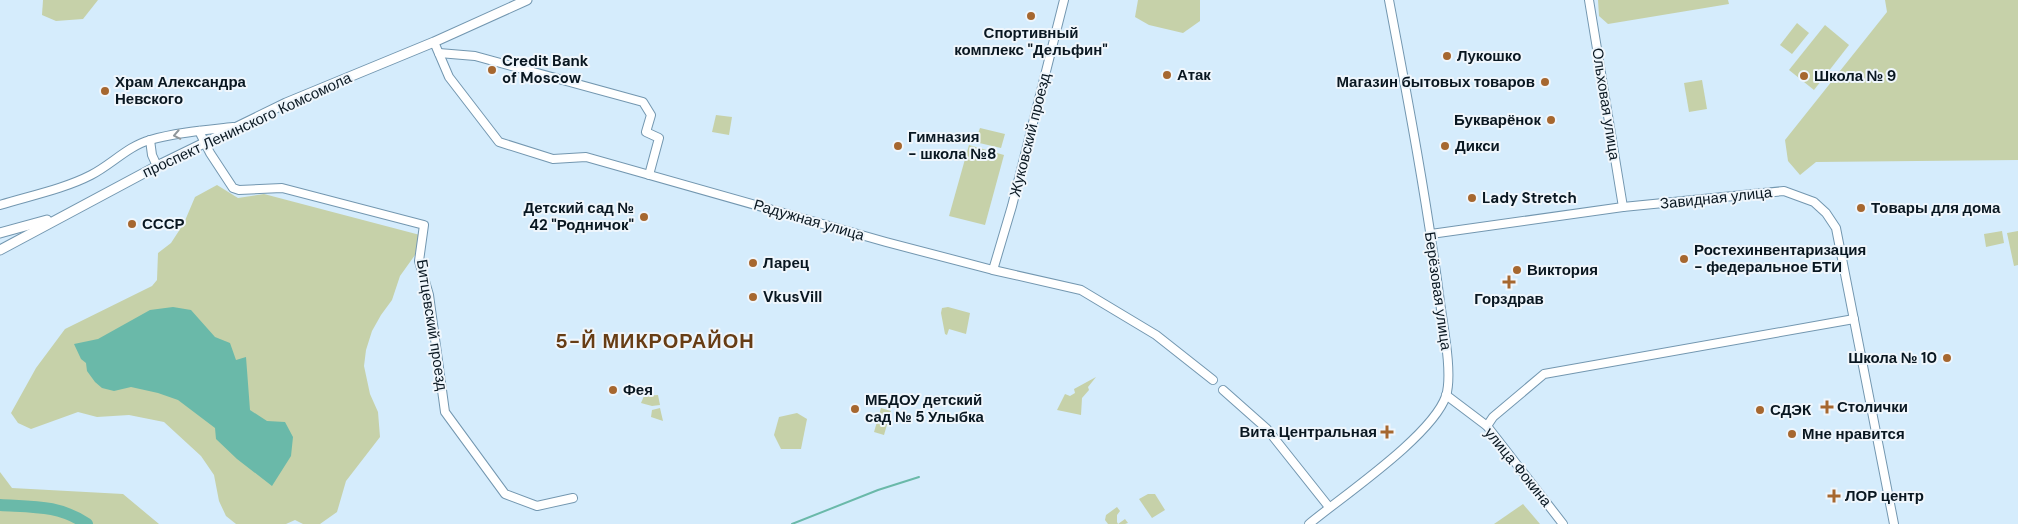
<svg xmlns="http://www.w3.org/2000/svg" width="2018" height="524" font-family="'DM Sans',sans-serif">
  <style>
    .green { fill: #c6d1a9 }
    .water { fill: #6ab9a9 }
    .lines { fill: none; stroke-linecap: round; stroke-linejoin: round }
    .stream { stroke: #6ab9a9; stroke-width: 2 }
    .river { stroke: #6ab9a9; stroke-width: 12 }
    .minor-casing { stroke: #7397b0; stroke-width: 10 }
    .major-casing { stroke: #7397b0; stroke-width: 11 }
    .minor { stroke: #fff; stroke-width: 8 }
    .major { stroke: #fff; stroke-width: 9 }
    .oneway { stroke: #90979b }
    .poi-dot { fill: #a6672f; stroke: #eff6fc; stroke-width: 2 }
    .labels { text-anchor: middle; stroke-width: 4; stroke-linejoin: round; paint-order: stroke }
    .poi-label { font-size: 15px; font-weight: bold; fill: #091721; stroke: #eff6fc; text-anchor: start }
    .street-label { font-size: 15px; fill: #091721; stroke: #eff6fc }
    .district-label { font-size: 20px; font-weight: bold; letter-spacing: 1px; fill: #673d15; stroke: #eff6fc }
  </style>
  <rect width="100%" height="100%" fill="#d5ecfc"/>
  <!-- green -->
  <g class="green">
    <path d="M 43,0 L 98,0 L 83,19 L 56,21 L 42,15 Z"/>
    <path d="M 1138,0 L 1200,0 L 1200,21 L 1183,33 L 1149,25 L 1135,17 Z"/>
    <path d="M 1598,0 L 1728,0 L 1729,4 L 1608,24 L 1599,16 Z"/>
    <path d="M 1885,0 L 2018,0 L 2018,160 L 1816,162 L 1800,175 L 1788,161 L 1785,140 L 1887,12 Z"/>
    <path d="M 1797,23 L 1809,33 L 1792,54 L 1780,45 Z"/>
    <path d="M 1825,25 L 1849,45 L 1814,90 L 1789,70 Z"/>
    <path d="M 1702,80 L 1707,109 L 1689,112 L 1684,83 Z"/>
    <path d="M 716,115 L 732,117 L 729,135 L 712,132 Z"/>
    <path d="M 980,128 L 1005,134 L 1001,148 L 975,142 Z"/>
    <path d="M 969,145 L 1004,155 L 985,225 L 949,216 Z"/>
    <path d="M 217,185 L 238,198 L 264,194 L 420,235 L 415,255 L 400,276 L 392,300 L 381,315 L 372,331 L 366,350 L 364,366 L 370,394 L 378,412 L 380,437 L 346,481 L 337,512 L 320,524 L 303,524 L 295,520 L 286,524 L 236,524 L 226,516 L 219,501 L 214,475 L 201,456 L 164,422 L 129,415 L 97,417 L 78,412 L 31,429 L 18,423 L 11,413 L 36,368 L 65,329 L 152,286 L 157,280 L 158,253 L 171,243 L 184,223 L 195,197 Z"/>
    <path d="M 2002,231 L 2004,243 L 1986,247 L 1984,234 Z"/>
    <path d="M 2018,231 L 2018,265 L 2014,266 L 2007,233 Z"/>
    <path d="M 948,307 L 970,313 L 966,334 L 949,329 L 947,335 L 945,334 L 941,313 L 942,308 Z"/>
    <path d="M 1096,377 L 1088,387 L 1089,390 L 1082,398 L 1081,415 L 1057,410 L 1065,394 L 1070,396 L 1075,393 L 1074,389 Z"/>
    <path d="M 658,395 L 660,405 L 652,406 L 641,403 L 644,396 Z"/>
    <path d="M 660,408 L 663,421 L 651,417 L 652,410 Z"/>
    <path d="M 881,408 L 891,411 L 884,435 L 874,432 Z"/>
    <path d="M 797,413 L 807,419 L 801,449 L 781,449 L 774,435 L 779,417 Z"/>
    <path d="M 0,472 L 12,488 L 123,494 L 159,524 L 0,524 Z"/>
    <path d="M 1148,494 L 1155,494 L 1165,510 L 1152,518 L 1139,499 Z"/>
    <path d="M 1523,504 L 1540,524 L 1494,524 Z"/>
    <path d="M 1117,507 L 1120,511 L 1117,515 L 1117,522 L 1118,524 L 1125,519 L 1128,523 L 1125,524 L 1108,524 L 1105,520 L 1106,515 Z"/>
  </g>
  <!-- water -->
  <path class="water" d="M 173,307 L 191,310 L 215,337 L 230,343 L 236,360 L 246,357 L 250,410 L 267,421 L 285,422 L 293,437 L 291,456 L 272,486 L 237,459 L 216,439 L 215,428 L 178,400 L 158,393 L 131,387 L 114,391 L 102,388 L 95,382 L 87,371 L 86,363 L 81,359 L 74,344 L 98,339 L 150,310 Z"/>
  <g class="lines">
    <!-- stream -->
    <path class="stream" d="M 792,524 L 878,490 L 919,477"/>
    <!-- river -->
    <path class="river" d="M 0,505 C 33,507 59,505 87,524"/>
    <!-- minor casing -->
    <g class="minor-casing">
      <g id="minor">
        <path d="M 1589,0 L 1623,207"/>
        <path d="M 434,42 L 449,77 L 499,142 L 553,159 L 586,157 L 886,242 L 993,270 L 1081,290 L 1156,335 L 1213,380"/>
        <path d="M 439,53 L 475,56 L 643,102 L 651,115 L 646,132 L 659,138 L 649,175"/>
        <path d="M 199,131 L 210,153 L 233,188 L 239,190 L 282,188 L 424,225 L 419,261 L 429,295 L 445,412 L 505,494 L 537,506 L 573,498"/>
        <path d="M 150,140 L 152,155 L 157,166"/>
        <path d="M 0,205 C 29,196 64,189 91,175 C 111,165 128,146 150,140 C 177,132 206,130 233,127"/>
        <path d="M 1431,234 L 1623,207 L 1784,191 L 1814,202 L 1826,213 L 1836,228 L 1894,524"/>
        <path d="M 993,270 L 1012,206 L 1064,0"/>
        <path d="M 1223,390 L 1267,429 L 1329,507"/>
        <path d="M 1446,395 L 1487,426 L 1563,524"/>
        <path d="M 1487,426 L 1493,417 L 1544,374 L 1854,319"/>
        <path d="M 1309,524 C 1344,495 1432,436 1446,396 C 1453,374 1443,325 1440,302 C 1427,201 1408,100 1389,0"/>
      </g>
    </g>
    <!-- major casing -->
    <g class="major-casing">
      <g id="major">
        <path d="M 0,233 L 47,220"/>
        <path d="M 0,250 L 157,166 L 286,103 L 434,42 L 527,0"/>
      </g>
    </g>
    <!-- minor -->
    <use href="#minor" class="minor"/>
    <!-- major -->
    <use href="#major" class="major"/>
  </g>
  <!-- one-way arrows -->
  <defs><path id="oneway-chevron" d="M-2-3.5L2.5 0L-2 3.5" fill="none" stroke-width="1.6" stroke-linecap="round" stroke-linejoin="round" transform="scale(1.25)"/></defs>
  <use class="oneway" href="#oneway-chevron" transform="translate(177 135) rotate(169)"/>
  <!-- markers -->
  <g class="poi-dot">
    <circle cx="1031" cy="16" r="5"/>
    <circle cx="1447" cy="56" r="5"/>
    <circle cx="492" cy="70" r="5"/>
    <circle cx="1167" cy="75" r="5"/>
    <circle cx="1804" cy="76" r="5"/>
    <circle cx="1545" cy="82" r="5"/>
    <circle cx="105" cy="91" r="5"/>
    <circle cx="1551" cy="120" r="5"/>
    <circle cx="898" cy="146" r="5"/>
    <circle cx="1445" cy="146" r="5"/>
    <circle cx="1472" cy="198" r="5"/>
    <circle cx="1861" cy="208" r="5"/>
    <circle cx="644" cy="217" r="5"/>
    <circle cx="132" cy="224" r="5"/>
    <circle cx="1684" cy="259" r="5"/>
    <circle cx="753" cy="263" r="5"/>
    <circle cx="1517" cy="270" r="5"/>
    <path d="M1506.5 274.5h5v5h5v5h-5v5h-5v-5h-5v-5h5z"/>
    <circle cx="753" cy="297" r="5"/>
    <circle cx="1947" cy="358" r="5"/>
    <circle cx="613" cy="390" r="5"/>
    <path d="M1824.5 399.5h5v5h5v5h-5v5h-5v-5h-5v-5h5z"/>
    <circle cx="855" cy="409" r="5"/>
    <circle cx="1760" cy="410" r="5"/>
    <path d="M1384.5 424.5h5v5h5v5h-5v5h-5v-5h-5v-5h5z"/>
    <circle cx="1792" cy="434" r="5"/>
    <path d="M1831.5 488.5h5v5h5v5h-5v5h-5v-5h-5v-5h5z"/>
  </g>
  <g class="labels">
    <!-- poi labels -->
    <g class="poi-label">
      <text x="1031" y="38" text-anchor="middle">Спортивный<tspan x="1031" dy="17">комплекс "Дельфин"</tspan></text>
      <text x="1457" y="61">Лукошко</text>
      <text x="502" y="66">Credit Bank<tspan x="502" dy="17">of Moscow</tspan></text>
      <text x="1177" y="80">Атак</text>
      <text x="1814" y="81">Школа № 9</text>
      <text x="115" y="87">Храм Александра<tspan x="115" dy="17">Невского</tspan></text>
      <text x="1535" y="87" text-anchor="end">Магазин бытовых товаров</text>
      <text x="1541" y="125" text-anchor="end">Букварёнок</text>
      <text x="908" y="142">Гимназия<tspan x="908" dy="17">- школа №8</tspan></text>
      <text x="1455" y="151">Дикси</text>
      <text x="1482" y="203">Lady Stretch</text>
      <text x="634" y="213" text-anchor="end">Детский сад №<tspan x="634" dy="17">42 "Родничок"</tspan></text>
      <text x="1871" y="213">Товары для дома</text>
      <text x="142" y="229">СССР</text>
      <text x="1694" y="255">Ростехинвентаризация<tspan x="1694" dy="17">- федеральное БТИ</tspan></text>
      <text x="763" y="268">Ларец</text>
      <text x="1527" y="275">Виктория</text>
      <text x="763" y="302">VkusVill</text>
      <text x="1509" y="304" text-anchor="middle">Горздрав</text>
      <text x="1937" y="363" text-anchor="end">Школа № 10</text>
      <text x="623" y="395">Фея</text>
      <text x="865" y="405">МБДОУ детский<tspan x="865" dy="17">сад № 5 Улыбка</tspan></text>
      <text x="1837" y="412">Столички</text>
      <text x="1770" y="415">СДЭК</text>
      <text x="1377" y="437" text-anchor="end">Вита Центральная</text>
      <text x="1802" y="439">Мне нравится</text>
      <text x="1845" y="501">ЛОР центр</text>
    </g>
    <!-- street labels -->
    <g class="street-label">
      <text transform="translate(1606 104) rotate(81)" y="5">Ольховая улица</text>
      <text transform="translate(247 125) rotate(-25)" y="5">проспект Ленинского Комсомола</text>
      <text transform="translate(1030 135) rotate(-76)" y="5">Жуковский проезд</text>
      <text transform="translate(1716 198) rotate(-6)" y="5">Завидная улица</text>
      <text transform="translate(809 220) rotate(16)" y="5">Радужная улица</text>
      <text transform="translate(1438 291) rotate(82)" y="5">Берёзовая улица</text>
      <text transform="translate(432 325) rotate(81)" y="5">Битцевский проезд</text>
      <text transform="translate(1518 467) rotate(51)" y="5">улица Фокина</text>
    </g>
    <!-- district labels -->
    <g class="district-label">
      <text x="655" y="348">5-Й МИКРОРАЙОН</text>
    </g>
  </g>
</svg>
